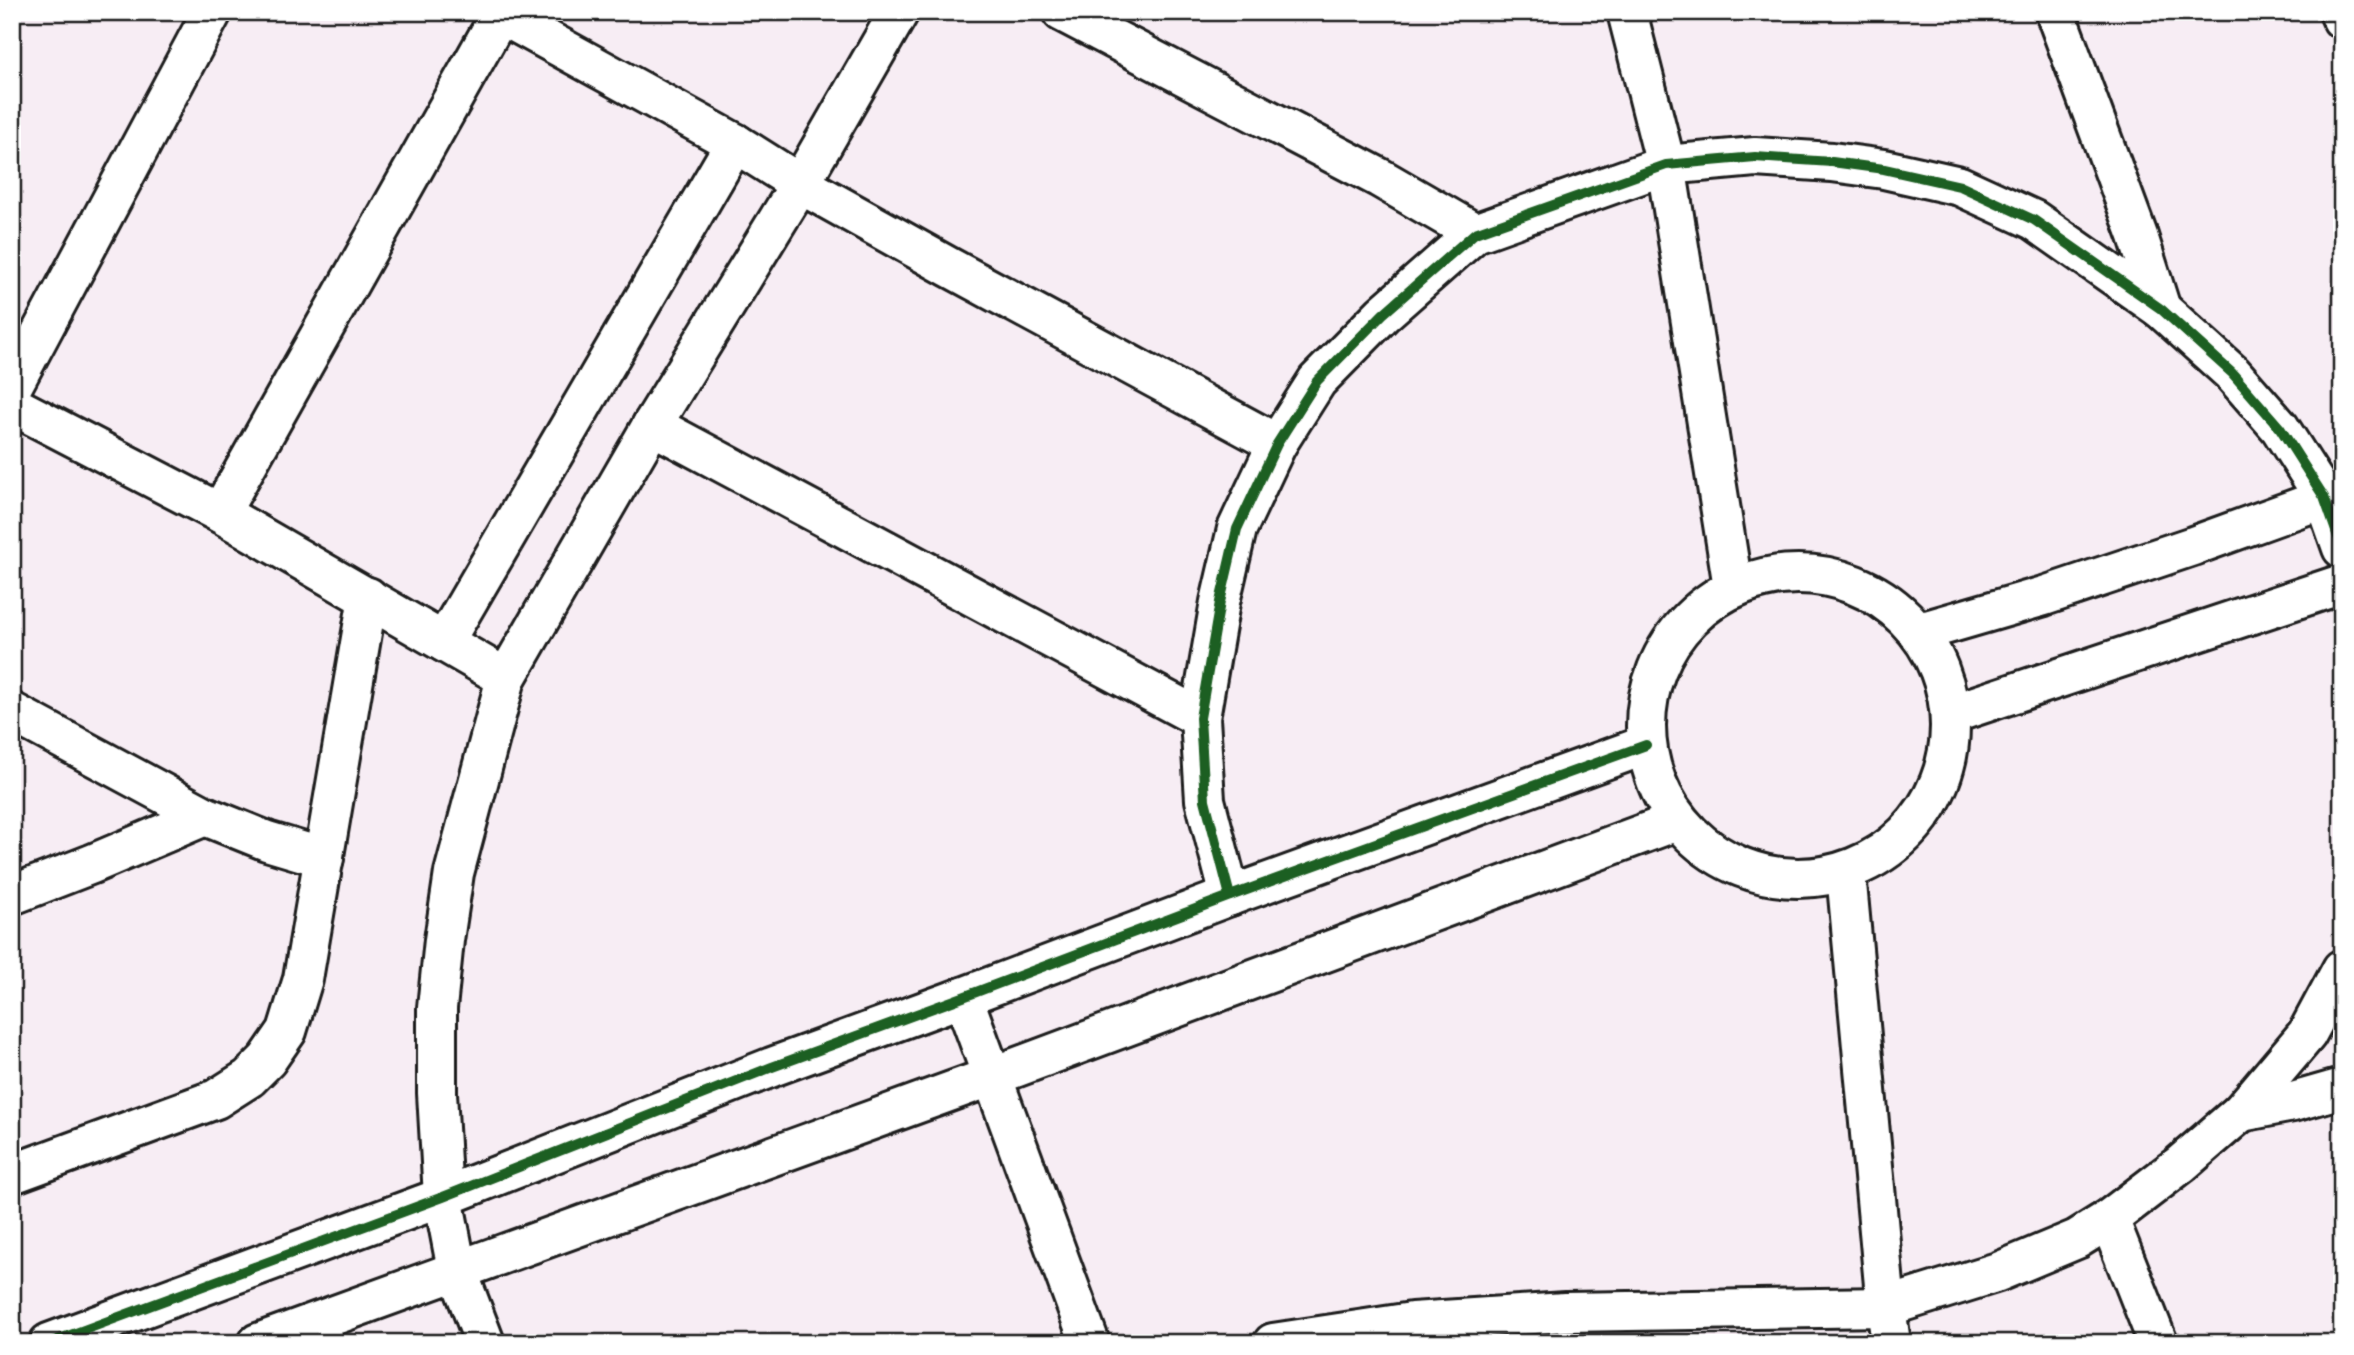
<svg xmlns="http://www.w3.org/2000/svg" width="2354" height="1355" font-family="Mali,sans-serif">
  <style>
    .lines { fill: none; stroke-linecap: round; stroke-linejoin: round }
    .minor-casing { stroke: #1c1c1c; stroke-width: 44 }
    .minor { stroke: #fff; stroke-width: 38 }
    .cycleway-casing { stroke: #fff; stroke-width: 15 }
    .cycleway { stroke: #1b5e20; stroke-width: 10 }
  </style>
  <rect width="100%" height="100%" fill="#f7edf4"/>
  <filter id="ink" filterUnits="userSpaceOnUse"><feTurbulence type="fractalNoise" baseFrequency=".0143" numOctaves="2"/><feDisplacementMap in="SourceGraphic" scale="14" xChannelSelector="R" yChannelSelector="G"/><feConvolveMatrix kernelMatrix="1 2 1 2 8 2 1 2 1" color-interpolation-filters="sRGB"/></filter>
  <g filter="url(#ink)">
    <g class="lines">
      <!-- minor casing -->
      <g class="minor-casing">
        <g id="minor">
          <path d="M 496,12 L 735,143 L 800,184 L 949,267 L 1277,444"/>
          <path d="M 1062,12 L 1380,178 L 1475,233"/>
          <path d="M 1627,12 L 1666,165 L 1733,587"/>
          <path d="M 2055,12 L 2138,236 L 2161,309"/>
          <path d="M 2339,12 L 2342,19"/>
          <path d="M 12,387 L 212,12"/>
          <path d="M 12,405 L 220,513 L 506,678"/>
          <path d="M 652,425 L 1200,718"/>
          <path d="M 220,513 L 500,15"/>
          <circle cx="1798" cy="726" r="152"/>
          <path d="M 1920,632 L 2044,596 L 2193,546 L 2342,492"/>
          <path d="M 444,642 L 735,143"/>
          <path d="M 12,712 L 205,816 L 267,841 L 324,858"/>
          <path d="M 1951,714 L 2342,584"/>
          <path d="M 1846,873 L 1886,1307 L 1891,1343"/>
          <path d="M 12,895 L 92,864 L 205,816"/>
          <path d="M 1230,896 L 1205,800 L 1200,718 L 1220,602 L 1237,529 L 1277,444 L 1317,381 L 1383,314 L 1475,233 L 1666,165 L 1755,157 L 1832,162 L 1884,169 L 1960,186 L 2034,220 L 2161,309 L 2232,373 L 2280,428 L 2324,497 L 2342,548"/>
          <path d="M 963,997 L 1090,1343"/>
          <path d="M 2241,1112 L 2293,1102 L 2342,1088"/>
          <path d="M 12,1174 L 216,1099 L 249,1078 L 267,1060 L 287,1031 L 303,979 L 368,597"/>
          <path d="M 2109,1219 L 2158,1343"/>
          <path d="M 49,1343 L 443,1197 L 772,1067 L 963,997 L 1230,896 L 1646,745"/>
          <path d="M 258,1343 L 993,1076 L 1677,821"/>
          <path d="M 485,1343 L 457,1270 L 443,1197 L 437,1093 L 437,1008 L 444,940 L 454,873 L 506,678 L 652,425 L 800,184 L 899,12"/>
          <path d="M 1273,1343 L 1412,1322 L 1565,1312 L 1886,1307 L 1998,1272 L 2077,1239 L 2109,1219 L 2181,1164 L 2241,1112 L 2307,1034 L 2342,969"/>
        </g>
      </g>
      <!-- minor -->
      <use href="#minor" class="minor"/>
      <!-- cycleway casing -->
      <g class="cycleway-casing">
        <g id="cycleway">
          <path d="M 1230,896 L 1205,800 L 1200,718 L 1220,602 L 1237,529 L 1277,444 L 1317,381 L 1383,314 L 1475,233 L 1666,165 L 1755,157 L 1832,162 L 1884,169 L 1960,186 L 2034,220 L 2161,309 L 2232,373 L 2280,428 L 2324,497 L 2342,548"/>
          <path d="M 49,1343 L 443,1197 L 772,1067 L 963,997 L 1230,896 L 1646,745"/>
        </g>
      </g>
      <!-- cycleway -->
      <use href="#cycleway" class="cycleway"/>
    </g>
  </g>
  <!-- margin -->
  <rect width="2354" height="1355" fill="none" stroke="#fff" stroke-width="42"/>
  <rect x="21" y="21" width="2312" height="1313" fill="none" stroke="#1c1c1c" stroke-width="2.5" filter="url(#ink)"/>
</svg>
